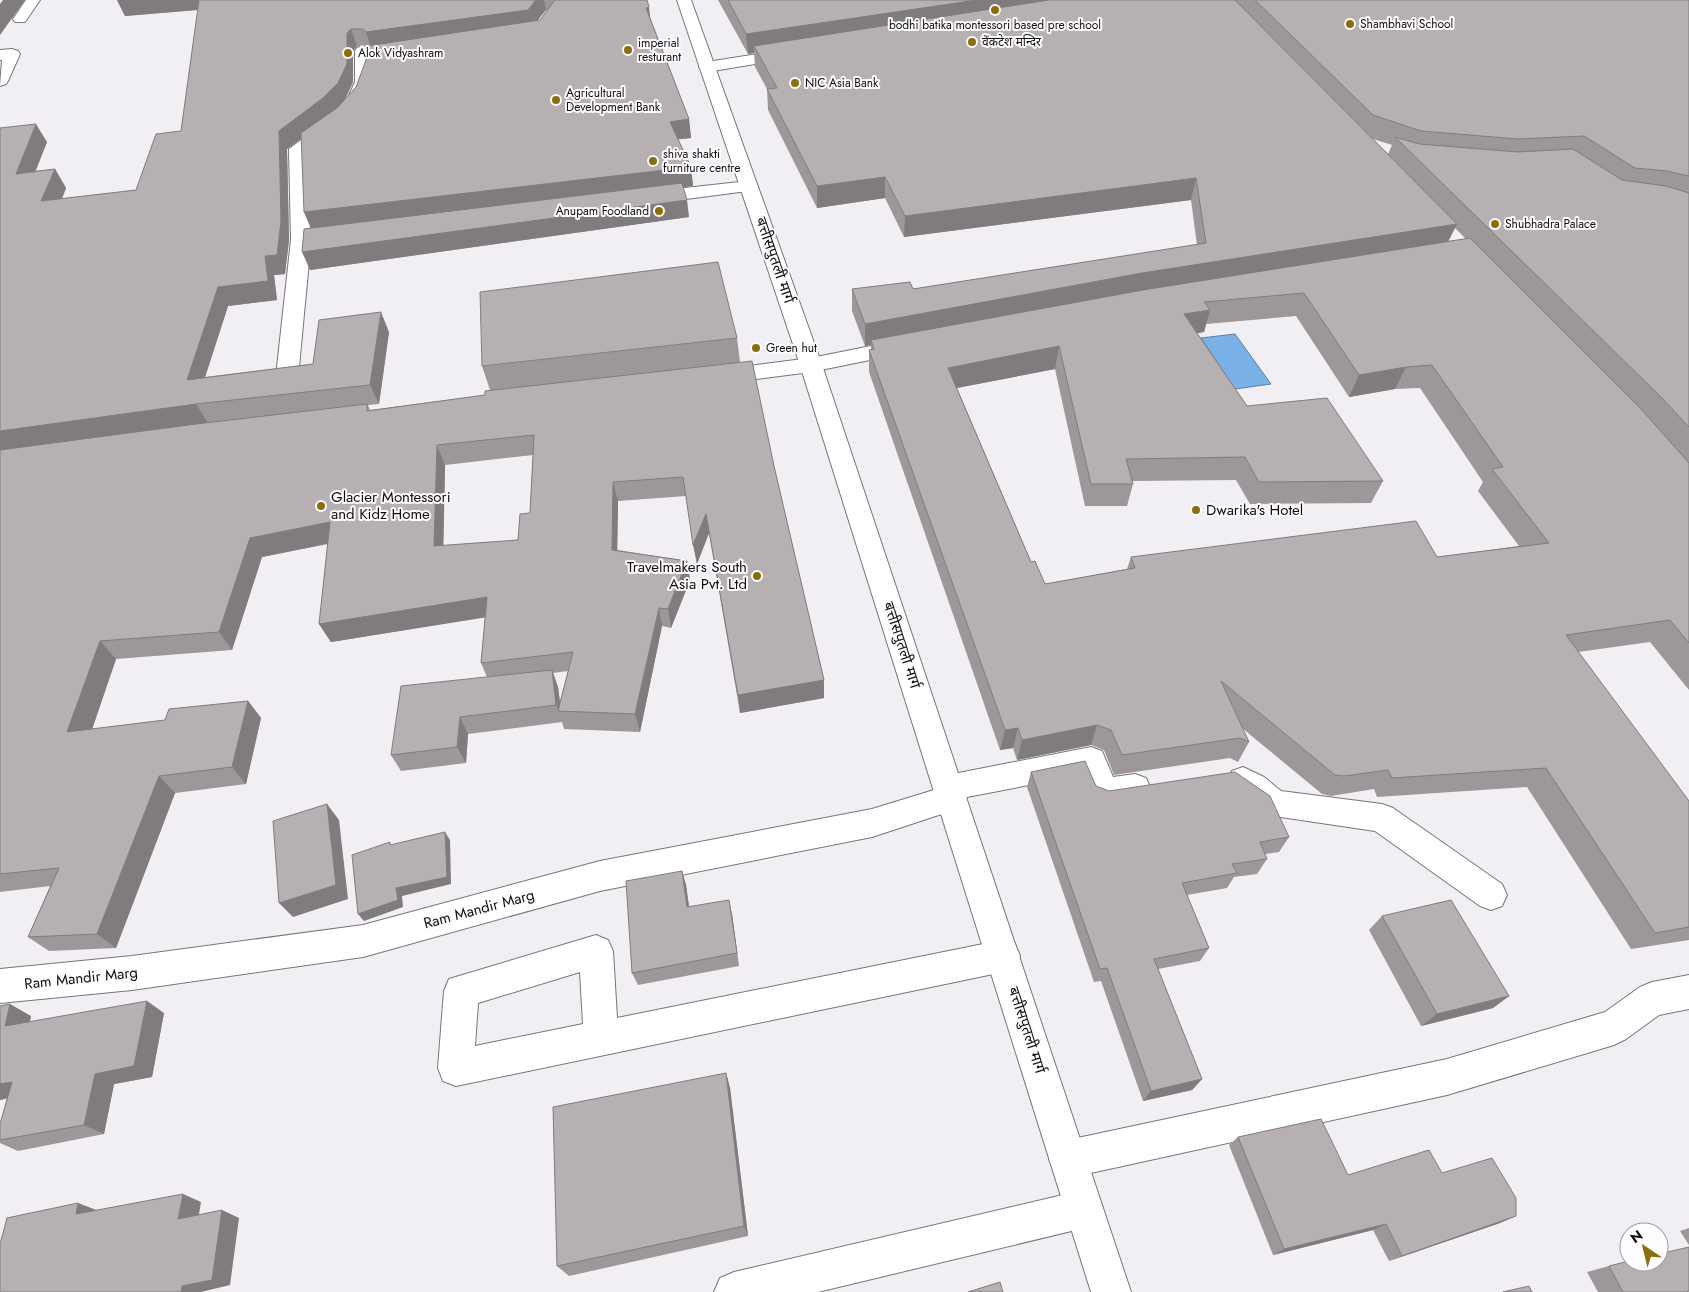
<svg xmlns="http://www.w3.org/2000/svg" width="1689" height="1292" font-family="Jost,'Noto Sans Devanagari',sans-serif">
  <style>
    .water { fill: #7ab2e7; stroke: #5a80a6 }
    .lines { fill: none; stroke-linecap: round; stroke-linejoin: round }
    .lane-casing { stroke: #78757a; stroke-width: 2 }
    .street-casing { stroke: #78757a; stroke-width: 2 }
    .secondary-casing { stroke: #78757a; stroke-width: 2 }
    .lane { fill: #fff; fill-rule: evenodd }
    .street { fill: #fff; fill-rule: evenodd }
    .secondary { fill: #fff; fill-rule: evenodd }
    .wall { fill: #9d979a; fill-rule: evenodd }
    .shaded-wall { fill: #807b7d }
    .building { fill: #b7b0b3; stroke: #807b7d; fill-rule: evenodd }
    .poi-dot { fill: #8b6d0e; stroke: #fefcfe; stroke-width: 2 }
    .labels { text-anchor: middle; stroke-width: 4; stroke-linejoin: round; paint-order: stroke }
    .far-poi-label { font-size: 12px; fill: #0e0d0e; stroke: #fefcfe; text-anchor: start }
    .street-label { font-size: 15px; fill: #0e0d0e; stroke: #fefcfe }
    .poi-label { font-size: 15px; fill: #0e0d0e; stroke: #fefcfe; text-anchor: start }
  </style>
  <rect width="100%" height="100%" fill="#f1eef4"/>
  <!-- water -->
  <path class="water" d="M 1235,334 L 1271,384 L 1235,389 L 1201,338 Z"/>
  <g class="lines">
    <!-- lane casing -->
    <g class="lane-casing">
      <g id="lane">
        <path d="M 363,46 L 369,48 L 371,51 C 371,61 373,72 371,82 C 363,114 333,135 307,151 L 311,240 L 299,367 L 296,372 L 288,374 L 280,372 L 277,367 L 291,240 L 289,149 L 331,118 L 346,102 L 355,82 L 355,51 L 357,48 Z"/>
        <path d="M 749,181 L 755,182 L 758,186 L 755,190 L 648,204 L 641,202 L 639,198 L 641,194 L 648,192 Z"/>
        <path d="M 596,935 L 608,940 L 613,951 L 617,1018 L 1003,940 L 1015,944 L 1020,956 L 1015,968 L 1003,972 L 456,1086 L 443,1081 L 438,1068 L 444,991 L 449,979 ZM 580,972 L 583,1024 L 475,1046 L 478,1003 Z"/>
      </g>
    </g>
    <!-- street casing -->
    <g class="street-casing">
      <g id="street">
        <path d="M 26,0 L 40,0 L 25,22 L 15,22 L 13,19 Z"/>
        <path d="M 12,49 L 18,51 L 20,54 L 8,81 L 6,84 L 0,86 L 2,60 L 0,60 L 0,50 Z"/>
        <path d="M 790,49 L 796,51 L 798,54 L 796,57 L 707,72 L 701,70 L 699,67 L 701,64 L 707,62 Z"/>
        <path d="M 906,339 L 914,341 L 917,346 L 914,351 L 811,372 L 716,384 L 708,382 L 705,377 L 708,372 L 716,370 L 811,358 Z"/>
        <path d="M 1091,747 L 1102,751 L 1113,777 L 1135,774 L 1146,778 L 1150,787 L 1146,796 C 1129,802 1109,807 1092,801 L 1081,775 L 967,797 L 963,807 L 872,837 L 600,891 L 363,957 L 132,990 L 0,1003 L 0,969 L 132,956 L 363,925 L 600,861 L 872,809 L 934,790 L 933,788 L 937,779 L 948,775 Z"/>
        <path d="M 1243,767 L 1264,777 L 1281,791 L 1382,804 L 1393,808 L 1502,884 L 1507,895 L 1502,906 L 1491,910 L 1480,906 L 1375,831 L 1274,816 C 1259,811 1235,794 1228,780 L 1232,771 Z"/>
        <path d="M 1689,975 L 1689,1009 L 1659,1015 L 1626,1039 L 1614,1045 L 1447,1095 L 1068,1178 L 1055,1172 L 1049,1159 L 1055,1146 L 1068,1140 L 1447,1059 L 1605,1012 L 1640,987 L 1652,982 Z"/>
        <path d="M 1084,1190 L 1098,1195 L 1103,1209 L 1098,1223 L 1084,1228 L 818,1292 L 714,1292 L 720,1278 L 734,1272 Z"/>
      </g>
    </g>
    <!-- secondary casing -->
    <g class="secondary-casing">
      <path id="secondary" d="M 677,0 L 691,0 L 822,365 L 1131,1292 L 1091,1292 L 800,365 Z"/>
    </g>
    <!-- lane -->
    <use href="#lane" class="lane"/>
    <!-- street -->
    <use href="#street" class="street"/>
    <!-- secondary -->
    <use href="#secondary" class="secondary"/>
  </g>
  <!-- wall -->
  <g class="wall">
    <path d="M 117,0 L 647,0 L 650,18 L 689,119 L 691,138 L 678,139 L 691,167 L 693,186 L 683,187 L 689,217 L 310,270 L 311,228 L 304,212 L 302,138 L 287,149 L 289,240 L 285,274 L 274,275 L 277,300 L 228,306 L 205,377 L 313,364 L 389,332 L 379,404 L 368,405 L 370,410 L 485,395 L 490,390 L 482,366 L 737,338 L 740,362 L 774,466 L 824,680 L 824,698 L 740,713 L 709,533 L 697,564 L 686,496 L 618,501 L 617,550 L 687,561 L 690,580 L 671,628 L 662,626 L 640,732 L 564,729 L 562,722 L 468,734 L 466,763 L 401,771 L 391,755 L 487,677 L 481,663 L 485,617 L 331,642 L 319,624 L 328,544 L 262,557 L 232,650 L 116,659 L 92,729 L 165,720 L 248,701 L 261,718 L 246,784 L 175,793 L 116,948 L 49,951 L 28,937 L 50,886 L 0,892 L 0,128 L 47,142 L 35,171 L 55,169 L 66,188 L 62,199 L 136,190 L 181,131 L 198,10 L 125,16 ZM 546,10 L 547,10 L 540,20 L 537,21 ZM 357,46 L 367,46 L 366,60 L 356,87 L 345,100 L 353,82 L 353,51 ZM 533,455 L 530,513 L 518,540 L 443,546 L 445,465 ZM 568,671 L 560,702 L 558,687 L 553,673 Z"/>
    <path d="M 718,0 L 1689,0 L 1689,690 L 1650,642 L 1578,652 L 1689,801 L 1689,940 L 1631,949 L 1527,787 L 1377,797 L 1374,789 L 1331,796 L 1322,794 L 1242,728 L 1249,742 L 1238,762 L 1230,758 L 1114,775 L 1104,750 L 1091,745 L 1017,760 L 1013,748 L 1000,750 L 869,372 L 869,350 L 871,350 L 871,345 L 865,346 L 852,311 L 852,289 L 913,289 L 1197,245 L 1191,200 L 904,237 L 885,198 L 817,208 L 768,110 L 767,89 L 755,67 L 754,53 L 748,54 ZM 1373,139 L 1392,145 L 1388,154 ZM 1455,228 L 1466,239 L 1448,241 ZM 1296,316 L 1349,397 L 1395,389 L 1420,388 L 1483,482 L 1478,491 L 1519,546 L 1437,557 L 1131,557 L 1127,569 L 1045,584 L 1031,562 L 957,388 L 1055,369 L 1085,506 L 1127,506 L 1133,484 L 1132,481 L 1236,480 L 1250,504 L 1371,503 L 1383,481 L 1247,406 L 1197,333 L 1204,332 L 1206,324 Z"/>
    <path d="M 1031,772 L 1096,786 L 1109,791 L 1289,837 L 1279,852 L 1265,854 L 1267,859 L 1257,874 L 1234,877 L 1227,888 L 1187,895 L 1209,948 L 1200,961 L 1158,969 L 1202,1079 L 1192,1090 L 1143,1101 L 1101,981 L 1094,982 L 1027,787 Z"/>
    <path d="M 682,871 L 686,885 L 689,907 L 732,914 L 739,966 L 638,985 L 632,973 Z"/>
    <path d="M 1382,916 L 1509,996 L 1493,1008 L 1421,1026 L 1369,930 Z"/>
    <path d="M 0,1006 L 31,1016 L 30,1022 L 164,1013 L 152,1077 L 114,1084 L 104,1134 L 18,1151 L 0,1143 L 0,1124 L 7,1098 L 0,1100 Z"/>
    <path d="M 726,1073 L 730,1088 L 748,1236 L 569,1276 L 557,1266 Z"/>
    <path d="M 1238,1137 L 1348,1175 L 1442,1173 L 1516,1216 L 1500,1223 L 1389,1261 L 1373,1230 L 1273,1255 L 1229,1145 Z"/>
    <path d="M 1689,1228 L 1689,1245 L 1680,1231 Z"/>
    <path d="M 1609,1266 L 1686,1292 L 1598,1292 L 1587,1272 Z"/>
  </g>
  <!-- shaded-wall -->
  <g class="shaded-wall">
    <path d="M 3,0 L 25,0 L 0,35 L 0,4 Z"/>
    <path d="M 117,0 L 204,0 L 208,9 L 125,16 Z"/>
    <path d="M 536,0 L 544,0 L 546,10 L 532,27 L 372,50 L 366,32 Z"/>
    <path d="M 977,0 L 1106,0 L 754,46 L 754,53 L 748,54 L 746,34 Z"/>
    <path d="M 649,7 L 651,25 L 646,8 Z"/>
    <path d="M 351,29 L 357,46 L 353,51 L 353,82 L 344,101 L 330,117 L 287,149 L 289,240 L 285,274 L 274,275 L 277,300 L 228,306 L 198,399 L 187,380 L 218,287 L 265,256 L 279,131 Z"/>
    <path d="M 689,119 L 691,138 L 672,140 L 670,122 Z"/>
    <path d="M 36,124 L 47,142 L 27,193 L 16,174 Z"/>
    <path d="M 691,167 L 693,186 L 312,231 L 304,212 Z"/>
    <path d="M 55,169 L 66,188 L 53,220 L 41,201 Z"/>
    <path d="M 885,177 L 885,198 L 817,208 L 817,186 Z"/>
    <path d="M 1196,178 L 1191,200 L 904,237 L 905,216 Z"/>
    <path d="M 687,200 L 689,217 L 310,270 L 302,252 Z"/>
    <path d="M 1457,224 L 1446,246 L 871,340 L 871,345 L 865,346 L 865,324 L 1142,273 Z"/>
    <path d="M 1210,310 L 1204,332 L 1178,337 L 1184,314 Z"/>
    <path d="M 381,312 L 389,332 L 379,404 L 370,385 Z"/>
    <path d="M 1059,346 L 1055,369 L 946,390 L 948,368 Z"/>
    <path d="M 1406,367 L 1395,389 L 1349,397 L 1359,375 Z"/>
    <path d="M 196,404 L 208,423 L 0,452 L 0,431 Z"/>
    <path d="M 437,445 L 445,465 L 443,565 L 434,546 Z"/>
    <path d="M 613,482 L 618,501 L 617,569 L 612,550 Z"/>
    <path d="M 706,514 L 709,533 L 697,564 L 693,545 Z"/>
    <path d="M 330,522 L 340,541 L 262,557 L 232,650 L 219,632 L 250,538 Z"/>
    <path d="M 687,561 L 690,580 L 671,628 L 668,609 Z"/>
    <path d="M 487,597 L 494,616 L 331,642 L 319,624 Z"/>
    <path d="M 659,608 L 662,626 L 640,732 L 635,714 Z"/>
    <path d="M 100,641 L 116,659 L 85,750 L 67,732 Z"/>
    <path d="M 552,670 L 558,687 L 561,711 L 559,711 L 556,705 Z"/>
    <path d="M 824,680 L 824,698 L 740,713 L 738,695 Z"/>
    <path d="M 248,701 L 261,718 L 246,784 L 232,767 Z"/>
    <path d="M 460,717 L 468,734 L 466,763 L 457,747 Z"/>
    <path d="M 1097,725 L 1091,745 L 1017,760 L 1022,740 Z"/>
    <path d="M 1018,728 L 1013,748 L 1000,750 L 1005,730 Z"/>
    <path d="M 159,776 L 175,793 L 116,948 L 97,934 Z"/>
    <path d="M 327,804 L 339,820 L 348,899 L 293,917 L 279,903 Z"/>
    <path d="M 445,832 L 450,840 L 451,884 L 402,896 L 403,907 L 364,921 L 358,914 L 396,888 Z"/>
    <path d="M 682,871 L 686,885 L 691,921 L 687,907 Z"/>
    <path d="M 729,900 L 732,914 L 739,966 L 737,953 Z"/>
    <path d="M 1509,996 L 1493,1008 L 1421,1026 L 1437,1014 Z"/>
    <path d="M 147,1001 L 164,1013 L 152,1077 L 114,1084 L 104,1134 L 84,1125 L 95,1074 Z"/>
    <path d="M 10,1004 L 31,1016 L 26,1037 L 5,1026 Z"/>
    <path d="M 726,1073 L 730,1088 L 748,1236 L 744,1226 Z"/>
    <path d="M 1202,1079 L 1192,1090 L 1143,1101 L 1151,1091 Z"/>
    <path d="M 12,1082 L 33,1092 L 0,1100 L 0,1084 Z"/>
    <path d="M 183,1194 L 201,1202 L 197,1226 L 178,1219 Z"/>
    <path d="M 78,1203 L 99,1211 L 76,1214 Z"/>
    <path d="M 222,1210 L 239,1218 L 230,1285 L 201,1292 L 181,1292 L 182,1286 Z"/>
    <path d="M 1516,1216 L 1500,1223 L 1389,1261 L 1402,1256 Z"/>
    <path d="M 1386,1224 L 1373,1230 L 1273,1255 L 1284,1249 Z"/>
  </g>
  <!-- building -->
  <g class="building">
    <path d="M 199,0 L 536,0 L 528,10 L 366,32 L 363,29 L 351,29 L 347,33 L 347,64 L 338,83 L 323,98 L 279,131 L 281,221 L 277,255 L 265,256 L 268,281 L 218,287 L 187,380 L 313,364 L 319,320 L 381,312 L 370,385 L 196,404 L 0,431 L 0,128 L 36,124 L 16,174 L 55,169 L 41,201 L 136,190 L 156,134 L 181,131 Z"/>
    <path d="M 555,0 L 647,0 L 649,7 L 646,8 L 689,119 L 670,122 L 691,167 L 304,212 L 301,133 L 337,108 L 356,87 L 366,60 L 367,46 L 540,20 Z"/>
    <path d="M 728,0 L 977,0 L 746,34 Z"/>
    <path d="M 1049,0 L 1235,0 L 1457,224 L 1142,273 L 865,324 L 852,289 L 910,282 L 913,289 L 1206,243 L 1196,178 L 905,216 L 885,177 L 817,186 L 767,89 L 777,88 L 754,46 Z"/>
    <path d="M 1255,0 L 1689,0 L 1689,176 L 1667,171 L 1635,168 L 1584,136 L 1518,139 L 1421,131 L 1373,115 Z"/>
    <path d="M 1395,137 L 1419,144 L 1518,152 L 1573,149 L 1622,180 L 1666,186 L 1689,193 L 1689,427 L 1660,396 Z"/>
    <path d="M 682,183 L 687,200 L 302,252 L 304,229 Z"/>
    <path d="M 1470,238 L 1641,409 L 1689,463 L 1689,643 L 1670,620 L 1566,635 L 1689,801 L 1689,927 L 1655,933 L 1546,768 L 1392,778 L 1388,770 L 1344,776 L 1335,775 L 1221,681 L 1249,742 L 1240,738 L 1122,755 L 1111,730 L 1097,725 L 1022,740 L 1018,728 L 1005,730 L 869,350 L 874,349 L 871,340 L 1143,290 ZM 1304,293 L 1359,375 L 1406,367 L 1432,365 L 1503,467 L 1492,469 L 1549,543 L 1437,557 L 1416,521 L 1131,557 L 1135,568 L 1045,584 L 1035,561 L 1031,562 L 948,368 L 1059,346 L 1091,484 L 1133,484 L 1126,459 L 1245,457 L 1259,482 L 1383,481 L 1327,398 L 1247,406 L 1184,314 L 1210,310 L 1204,302 Z"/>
    <path d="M 718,262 L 737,338 L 482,366 L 480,292 Z"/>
    <path d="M 752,361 L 774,466 L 824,680 L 738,695 L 706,514 L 693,545 L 683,477 L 613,482 L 612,550 L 687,561 L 668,609 L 659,608 L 635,714 L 558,711 L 573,652 L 481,663 L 487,597 L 319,624 L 330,522 L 250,538 L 219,632 L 100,641 L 67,732 L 165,720 L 169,709 L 248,701 L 232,767 L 159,776 L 97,934 L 28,937 L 59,868 L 0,874 L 0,450 L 196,424 L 367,404 L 367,411 L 485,395 L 485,391 ZM 534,435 L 530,513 L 520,514 L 518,540 L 434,546 L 437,445 Z"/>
    <path d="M 552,670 L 556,705 L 460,717 L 457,747 L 391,755 L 401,686 Z"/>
    <path d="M 1085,761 L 1096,786 L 1109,791 L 1235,772 L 1270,796 L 1289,837 L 1260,842 L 1267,859 L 1232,864 L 1237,873 L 1182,883 L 1209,948 L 1154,959 L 1202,1079 L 1151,1091 L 1107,968 L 1100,969 L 1031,772 Z"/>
    <path d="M 327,804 L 336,885 L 279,903 L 273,821 Z"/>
    <path d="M 445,832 L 447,877 L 396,888 L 398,900 L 358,914 L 352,855 L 390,842 L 390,845 Z"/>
    <path d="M 682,871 L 687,907 L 729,900 L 737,953 L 632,973 L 626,881 Z"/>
    <path d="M 1451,900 L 1509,996 L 1437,1014 L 1382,916 Z"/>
    <path d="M 147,1001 L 134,1066 L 95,1074 L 84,1125 L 0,1140 L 0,1124 L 12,1082 L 0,1084 L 0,1006 L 10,1004 L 5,1026 Z"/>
    <path d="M 726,1073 L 744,1226 L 557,1266 L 553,1107 Z"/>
    <path d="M 1321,1119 L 1348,1175 L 1429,1150 L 1442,1173 L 1492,1158 L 1516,1198 L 1516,1216 L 1402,1256 L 1386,1224 L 1284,1249 L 1238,1137 Z"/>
    <path d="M 183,1194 L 178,1219 L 222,1210 L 212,1280 L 182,1286 L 181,1292 L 0,1292 L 0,1244 L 7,1218 L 78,1203 L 76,1214 Z"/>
    <path d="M 1689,1247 L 1689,1291 L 1686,1292 L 1623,1292 L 1609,1266 L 1629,1261 L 1629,1262 L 1659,1262 L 1659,1254 Z"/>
    <path d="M 1000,1282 L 1003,1292 L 968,1292 Z"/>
    <path d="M 1529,1286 L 1532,1292 L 1503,1292 Z"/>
  </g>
  <!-- markers -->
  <g class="poi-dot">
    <circle cx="995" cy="10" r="5"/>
    <circle cx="1350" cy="24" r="5"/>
    <circle cx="972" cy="42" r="5"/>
    <circle cx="628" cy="50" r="5"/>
    <circle cx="348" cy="53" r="5"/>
    <circle cx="795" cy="83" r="5"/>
    <circle cx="556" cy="100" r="5"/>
    <circle cx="653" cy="161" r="5"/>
    <circle cx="659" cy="211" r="5"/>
    <circle cx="1495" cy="224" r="5"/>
    <circle cx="756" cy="348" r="5"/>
    <circle cx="321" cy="506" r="5"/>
    <circle cx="1196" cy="510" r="5"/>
    <circle cx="757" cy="576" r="5"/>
  </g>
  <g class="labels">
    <!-- far-poi labels -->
    <g class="far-poi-label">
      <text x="1360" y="28">Shambhavi School</text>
      <text x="995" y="29" text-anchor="middle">bodhi batika montessori based pre school</text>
      <text x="982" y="46">वेंकटेश मन्दिर</text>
      <text x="638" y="47">imperial<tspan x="638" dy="14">resturant</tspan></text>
      <text x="358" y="57">Alok Vidyashram</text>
      <text x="805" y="87">NIC Asia Bank</text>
      <text x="566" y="97">Agricultural<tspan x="566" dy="14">Development Bank</tspan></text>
      <text x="663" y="158">shiva shakti<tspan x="663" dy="14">furniture centre</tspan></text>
      <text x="649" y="215" text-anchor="end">Anupam Foodland</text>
      <text x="1505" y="228">Shubhadra Palace</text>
      <text x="766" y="352">Green hut</text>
    </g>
    <!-- street labels -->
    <g class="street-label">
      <text transform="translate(775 260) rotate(71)" y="5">बत्तीसपुतली मार्ग</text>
      <text transform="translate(902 645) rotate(72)" y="5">बत्तीसपुतली मार्ग</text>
      <text transform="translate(479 909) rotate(-15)" y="5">Ram Mandir Marg</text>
      <text transform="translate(81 978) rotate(-6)" y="5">Ram Mandir Marg</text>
      <text transform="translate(1027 1030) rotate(72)" y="5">बत्तीसपुतली मार्ग</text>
    </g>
    <!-- poi labels -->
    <g class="poi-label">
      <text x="331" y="502">Glacier Montessori<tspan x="331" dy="17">and Kidz Home</tspan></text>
      <text x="1206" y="515">Dwarika's Hotel</text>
      <text x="747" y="572" text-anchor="end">Travelmakers South<tspan x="747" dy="17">Asia Pvt. Ltd</tspan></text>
    </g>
  </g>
  <!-- north arrow -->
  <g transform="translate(1644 1247) rotate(325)"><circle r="24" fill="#fefcfe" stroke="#9e9c9e"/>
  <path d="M0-4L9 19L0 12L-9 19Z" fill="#8b6d0e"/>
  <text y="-8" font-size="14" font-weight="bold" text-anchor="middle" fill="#0e0d0e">N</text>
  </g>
</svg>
